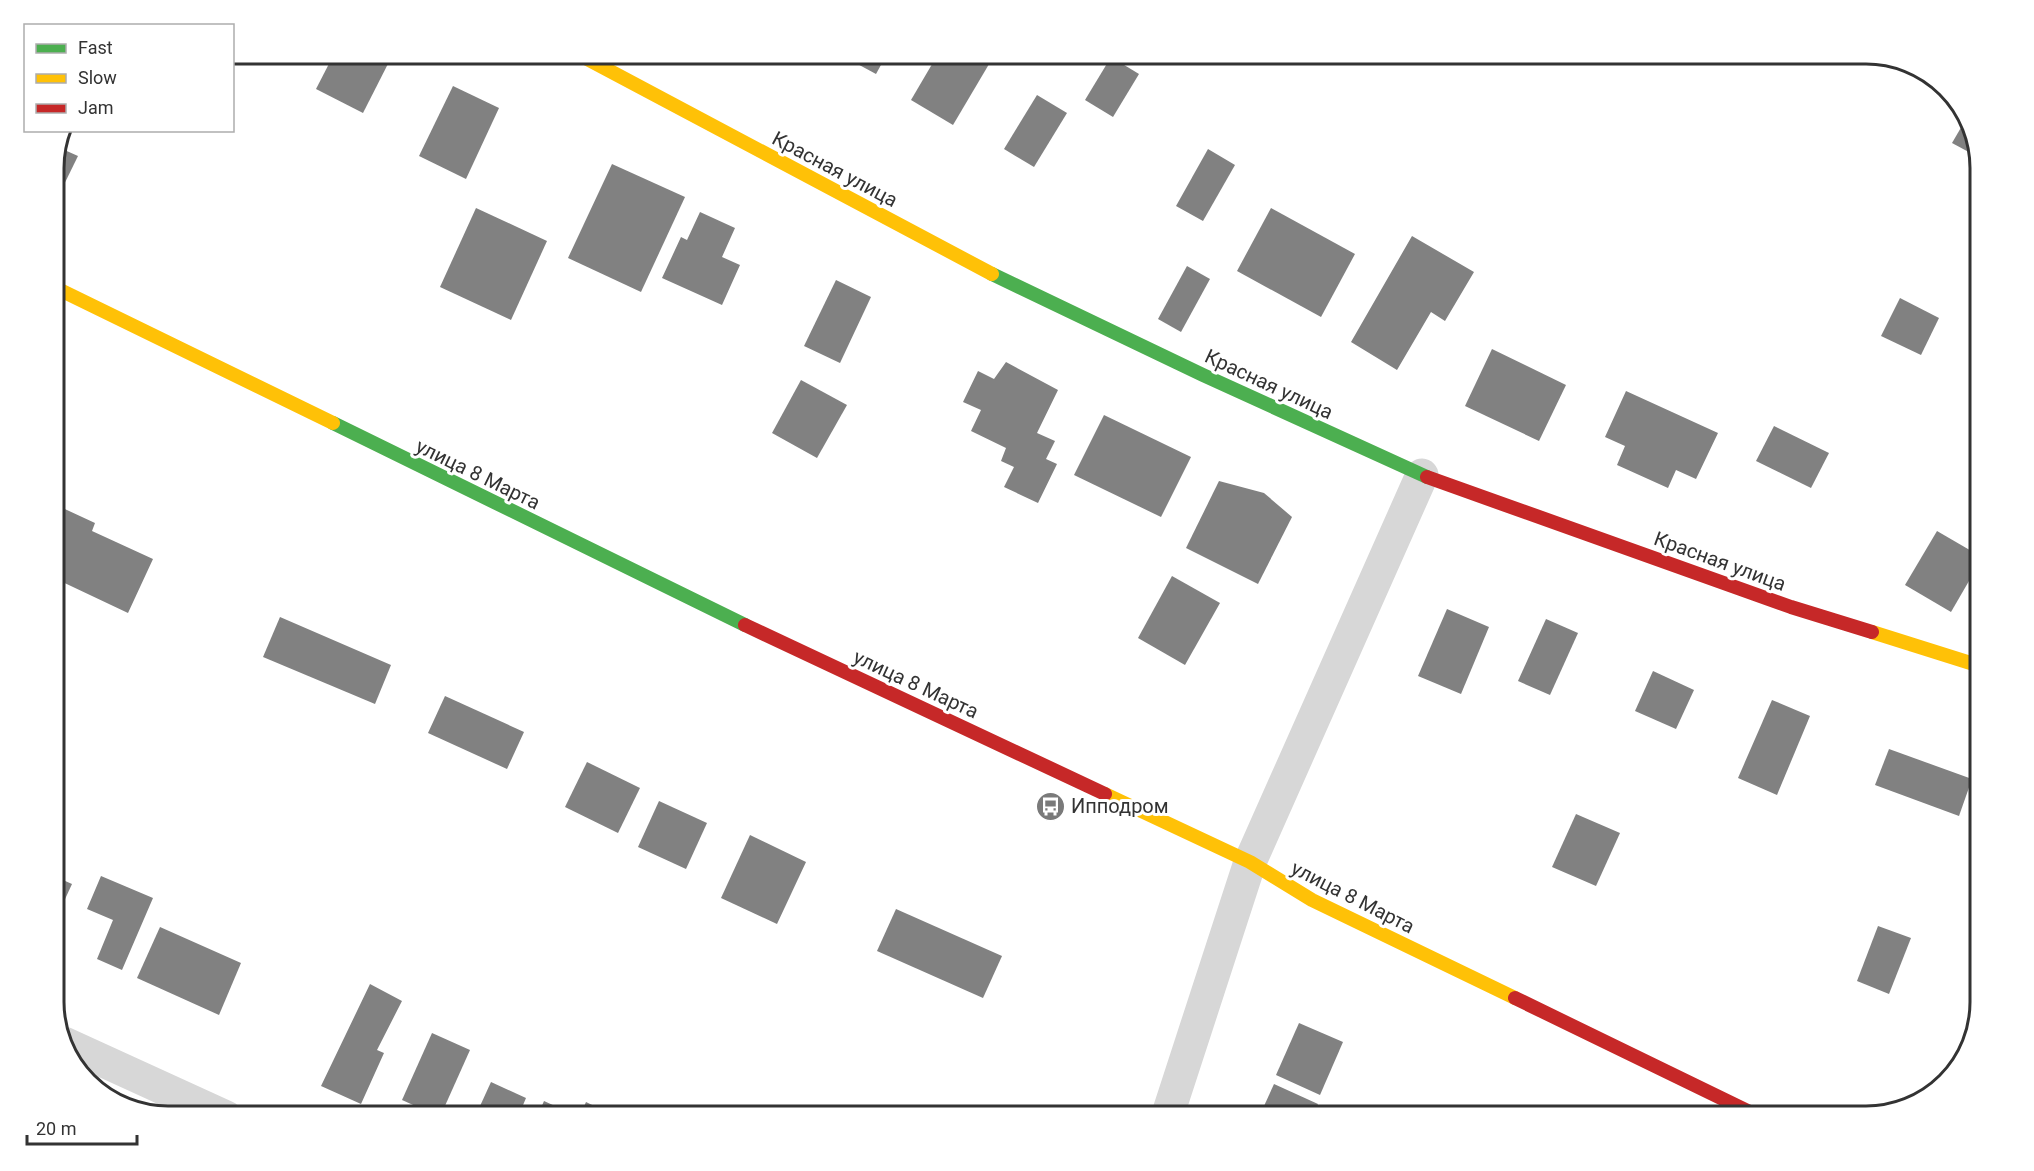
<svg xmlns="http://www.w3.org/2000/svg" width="2034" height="1171" viewBox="0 0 2034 1171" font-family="Roboto,sans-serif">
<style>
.building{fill:#818181}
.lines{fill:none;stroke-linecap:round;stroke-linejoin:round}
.street{stroke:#d7d7d7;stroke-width:33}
.fast{stroke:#4caf50;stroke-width:14}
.slow{stroke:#ffc107;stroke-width:14}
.jam{stroke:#c62828;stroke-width:14}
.labels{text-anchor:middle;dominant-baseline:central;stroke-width:6;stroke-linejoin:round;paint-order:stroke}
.street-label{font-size:20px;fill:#333;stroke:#fff}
.poi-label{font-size:20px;fill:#333;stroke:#fff;text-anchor:start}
.rim{fill:none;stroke:#333;stroke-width:3}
</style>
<rect width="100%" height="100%" fill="#fff"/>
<g class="building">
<polygon points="334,54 393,54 363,113 316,89"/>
<polygon points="839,54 887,54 876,74"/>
<polygon points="938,54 995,54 953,125 911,100"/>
<polygon points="1111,57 1139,74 1113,117 1085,100"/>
<polygon points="453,86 499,108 466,179 419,156"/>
<polygon points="1037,95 1067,113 1034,167 1004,149"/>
<polygon points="1966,119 1978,157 1952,143"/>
<polygon points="60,148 78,156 54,205 54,162"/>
<polygon points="1208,149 1235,165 1203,221 1176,206"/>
<polygon points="612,164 685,197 641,292 568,258"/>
<polygon points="476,208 547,241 511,320 440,287"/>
<polygon points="1271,208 1355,254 1321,317 1237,271"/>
<polygon points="700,212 735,228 722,257 740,265 722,305 662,278 681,237 687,240"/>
<polygon points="1412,236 1474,272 1445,321 1431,312 1397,370 1351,342"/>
<polygon points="1187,266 1210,279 1181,332 1158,319"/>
<polygon points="836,280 871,297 840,363 804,346"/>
<polygon points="1900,298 1939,318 1921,355 1881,336"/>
<polygon points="1492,349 1566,385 1539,441 1465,406"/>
<polygon points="1006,362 1058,390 1037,433 1055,441 1046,459 1057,464 1038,503 1004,487 1014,467 1001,461 1006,448 971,431 981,410 963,402 978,371 994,379"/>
<polygon points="801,380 847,405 817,458 772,433"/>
<polygon points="1626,391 1718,433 1696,479 1676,470 1668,488 1617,465 1625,446 1605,437"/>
<polygon points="1104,415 1191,457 1161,517 1074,475"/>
<polygon points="1774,426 1829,453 1811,488 1756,461"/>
<polygon points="1219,481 1264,493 1292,517 1258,584 1186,548"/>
<polygon points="54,504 95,523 92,531 153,559 128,613 54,578"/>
<polygon points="1937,531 1980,556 1980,562 1951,612 1905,585"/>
<polygon points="1172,576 1220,603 1185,665 1138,638"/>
<polygon points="1447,609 1489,627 1461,694 1418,676"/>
<polygon points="280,617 391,665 375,704 263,657"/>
<polygon points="1546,619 1578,633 1550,695 1518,681"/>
<polygon points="1653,671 1694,690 1676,729 1635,711"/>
<polygon points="445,696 524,732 507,769 428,733"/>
<polygon points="1772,700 1810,716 1777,795 1738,778"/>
<polygon points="1889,749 1972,779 1959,816 1875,785"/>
<polygon points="587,762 640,788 618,833 565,807"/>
<polygon points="659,801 707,823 686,869 638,847"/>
<polygon points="1576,814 1620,833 1596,886 1552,867"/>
<polygon points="750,835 806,862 777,924 721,898"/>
<polygon points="54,876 72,884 54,923"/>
<polygon points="101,876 153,898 122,970 97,959 113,920 87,909"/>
<polygon points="896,909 1002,956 983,998 877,951"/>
<polygon points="1878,926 1911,938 1889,994 1857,981"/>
<polygon points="160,927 241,963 219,1015 137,978"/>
<polygon points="370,984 402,1001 377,1050 384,1053 361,1104 321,1086"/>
<polygon points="1299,1023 1343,1042 1320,1095 1276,1075"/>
<polygon points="432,1033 470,1050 440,1117 402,1100"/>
<polygon points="491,1082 526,1098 518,1117 475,1117"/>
<polygon points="1274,1084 1318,1104 1312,1117 1259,1117"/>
<polygon points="544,1101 566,1111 563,1117 537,1117"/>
<polygon points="586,1102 617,1117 579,1117"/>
</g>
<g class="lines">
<g class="street">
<polyline points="64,1043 226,1117"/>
<polyline points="1167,1117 1250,862 1422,475"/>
</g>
<g class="fast">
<polyline points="992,274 1203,375 1427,477"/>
<polyline points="333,423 745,625"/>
</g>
<g class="slow">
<polyline points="578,54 992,274"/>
<polyline points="54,287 333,423"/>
<polyline points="1872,632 1980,666"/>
<polyline points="1105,794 1250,862 1312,900 1515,998"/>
</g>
<g class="jam">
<polyline points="1427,477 1791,607 1872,632"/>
<polyline points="745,625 1105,794"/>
<polyline points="1515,998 1760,1117"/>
</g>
</g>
<defs>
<symbol id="bus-disc" viewBox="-11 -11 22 22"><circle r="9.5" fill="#7a7a7a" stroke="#fff"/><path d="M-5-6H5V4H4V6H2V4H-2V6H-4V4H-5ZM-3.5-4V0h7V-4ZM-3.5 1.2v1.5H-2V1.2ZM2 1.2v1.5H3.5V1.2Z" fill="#fff"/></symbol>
</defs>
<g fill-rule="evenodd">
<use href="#bus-disc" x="1034" y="790" width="33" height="33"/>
</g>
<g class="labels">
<g class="street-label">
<text transform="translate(835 169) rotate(28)">Красная улица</text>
<text transform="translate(1269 384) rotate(25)">Красная улица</text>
<text transform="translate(478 474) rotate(26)">улица 8 Марта</text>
<text transform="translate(1720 561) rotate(20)">Красная улица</text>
<text transform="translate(916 684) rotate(25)">улица 8 Марта</text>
<text transform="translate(1353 897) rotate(27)">улица 8 Марта</text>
</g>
<g class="poi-label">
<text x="1071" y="806">Ипподром</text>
</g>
</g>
<path d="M0 0H2034V1171H0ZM168 64H1866A104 104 0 0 1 1970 168V1002A104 104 0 0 1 1866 1106H168A104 104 0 0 1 64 1002V168A104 104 0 0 1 168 64Z" fill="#fff" fill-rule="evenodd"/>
<path class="rim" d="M168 64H1866A104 104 0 0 1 1970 168V1002A104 104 0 0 1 1866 1106H168A104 104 0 0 1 64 1002V168A104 104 0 0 1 168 64Z"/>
<rect x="24" y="24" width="210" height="108" fill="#ffffff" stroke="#adadad" stroke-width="1.5"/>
<rect x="36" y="44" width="30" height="9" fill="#4caf50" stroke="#adadad" stroke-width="1.5"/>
<text x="78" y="54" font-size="18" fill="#333333">Fast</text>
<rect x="36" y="74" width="30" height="9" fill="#ffc107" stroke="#adadad" stroke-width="1.5"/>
<text x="78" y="84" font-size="18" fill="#333333">Slow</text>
<rect x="36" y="104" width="30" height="9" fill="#c62828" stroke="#adadad" stroke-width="1.5"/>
<text x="78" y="114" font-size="18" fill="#333333">Jam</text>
<path d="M27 1135v9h110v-9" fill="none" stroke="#333333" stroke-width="3"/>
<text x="36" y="1135" font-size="18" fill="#333333" stroke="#ffffff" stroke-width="4.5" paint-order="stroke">20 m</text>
</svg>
